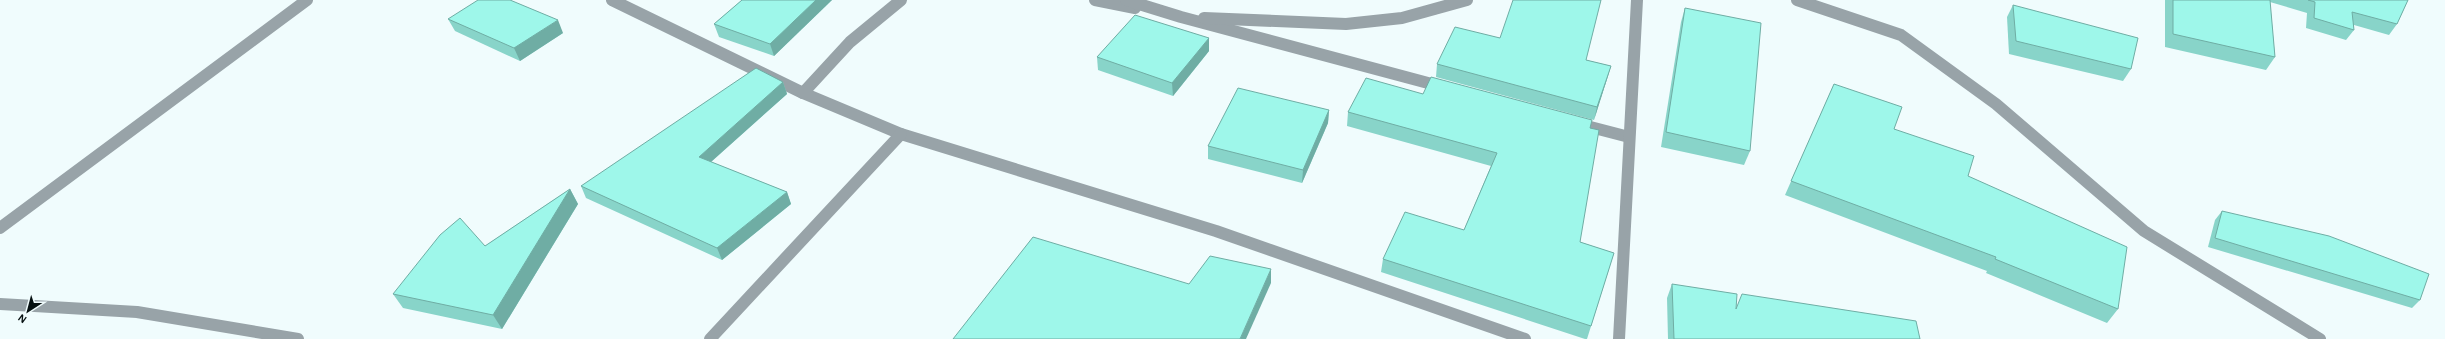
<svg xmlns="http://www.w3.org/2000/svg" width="2445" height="339" viewBox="0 0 2445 339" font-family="'Alegreya Sans',sans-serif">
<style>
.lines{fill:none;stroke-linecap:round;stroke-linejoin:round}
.minor{stroke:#98a3a8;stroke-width:12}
.wall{fill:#88d4c9}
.shaded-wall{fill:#6fada4}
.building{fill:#9ef7ea;stroke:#6fada4}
</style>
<rect width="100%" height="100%" fill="#f0fcfd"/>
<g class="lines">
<g class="minor">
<polyline points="612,0 803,93 901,134 1216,231 1525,339"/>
<polyline points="1095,0 1135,8"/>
<polyline points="1126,0 1181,17 1443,87"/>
<polyline points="1797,0 1901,35 1996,104 2144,231 2320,339"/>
<polyline points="1204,18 1346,24 1402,18 1467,0"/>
<polyline points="803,93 850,42 901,0"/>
<polyline points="1575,123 1629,137"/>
<polyline points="0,228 307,0"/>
<polyline points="0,304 137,312 298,339"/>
<polyline points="710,339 901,134"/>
<polyline points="1619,339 1637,0"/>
</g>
</g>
<g class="wall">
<polygon points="742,0 832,0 774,56 719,37 714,24"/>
<polygon points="2165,0 2408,0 2397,24 2389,35 2354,25 2354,30 2346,40 2306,28 2307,13 2270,2 2275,57 2266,70 2165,47"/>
<polygon points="2013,5 2131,69 2123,81 2009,54 2007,17"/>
<polygon points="1685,8 1750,151 1744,165 1661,147 1681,22"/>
<polygon points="448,19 563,33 520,61 455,31"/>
<polygon points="1209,38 1209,51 1173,96 1098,70 1097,57"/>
<polygon points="1586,60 1611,66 1607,79 1594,120 1436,77 1437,64"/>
<polygon points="783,82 787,94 711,162 787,192 791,204 722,260 586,198 581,186"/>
<polygon points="1834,84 1894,129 1968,176 2118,309 2107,323 1986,273 1987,271 1785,195"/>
<polygon points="1423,94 1592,120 1590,128 1580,242 1614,253 1587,339 1585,339 1381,272 1383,259 1464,230 1491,166 1347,126 1348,112"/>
<polygon points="1329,110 1328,123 1302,183 1208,159 1208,146"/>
<polygon points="570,189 578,204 502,329 403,308 393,294 485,246"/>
<polygon points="2222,211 2420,300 2412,308 2208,247 2215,220"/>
<polygon points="1672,284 1736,309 1920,339 1668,339 1667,298"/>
</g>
<g class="shaded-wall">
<polygon points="816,0 832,0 774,56 770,44"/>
<polygon points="558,20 563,33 520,61 514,48"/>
<polygon points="1209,38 1209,51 1173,96 1172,83"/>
<polygon points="1611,66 1607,79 1594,120 1597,107"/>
<polygon points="783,82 787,94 703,169 699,157"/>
<polygon points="1329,110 1328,123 1302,183 1303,170"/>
<polygon points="570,189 578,204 502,329 493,315"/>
<polygon points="787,192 791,204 722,260 717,248"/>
<polygon points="1271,269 1271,283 1246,339 1240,339"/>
</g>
<g class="building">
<polygon points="478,0 510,0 558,20 514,48 448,19"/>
<polygon points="742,0 816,0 770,44 714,24"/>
<polygon points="1513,0 1601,0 1586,60 1611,66 1597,107 1437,64 1455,27 1500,38"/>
<polygon points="2173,0 2270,0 2275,57 2173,34"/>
<polygon points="2308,0 2408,0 2397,24 2352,12 2354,30 2314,18 2315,2"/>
<polygon points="2013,5 2138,38 2131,69 2016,41"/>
<polygon points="1685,8 1761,23 1750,151 1666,132"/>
<polygon points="1135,15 1209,38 1172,83 1097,57"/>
<polygon points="756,68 783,82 699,157 787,192 717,248 581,186"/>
<polygon points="1431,77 1592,120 1590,128 1599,130 1580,242 1614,253 1591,326 1383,259 1405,212 1464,230 1497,153 1348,112 1366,78 1423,94"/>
<polygon points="1834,84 1902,107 1894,129 1974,156 1968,176 2127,247 2118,309 1995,259 1996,257 1791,181"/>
<polygon points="1238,88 1329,110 1303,170 1208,146"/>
<polygon points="570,189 493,315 393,294 440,235 460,218 485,246"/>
<polygon points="2222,211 2329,236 2429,274 2420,300 2215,238"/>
<polygon points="1033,237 1189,284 1210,256 1271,269 1240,339 953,339"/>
<polygon points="1672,284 1737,294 1736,309 1742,294 1916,321 1920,339 1674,339"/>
</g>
<g transform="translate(28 311) rotate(216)" stroke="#f0fcfd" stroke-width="3" paint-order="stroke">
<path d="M0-3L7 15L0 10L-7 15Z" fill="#061011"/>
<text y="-6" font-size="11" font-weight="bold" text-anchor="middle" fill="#061011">N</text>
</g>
</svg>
